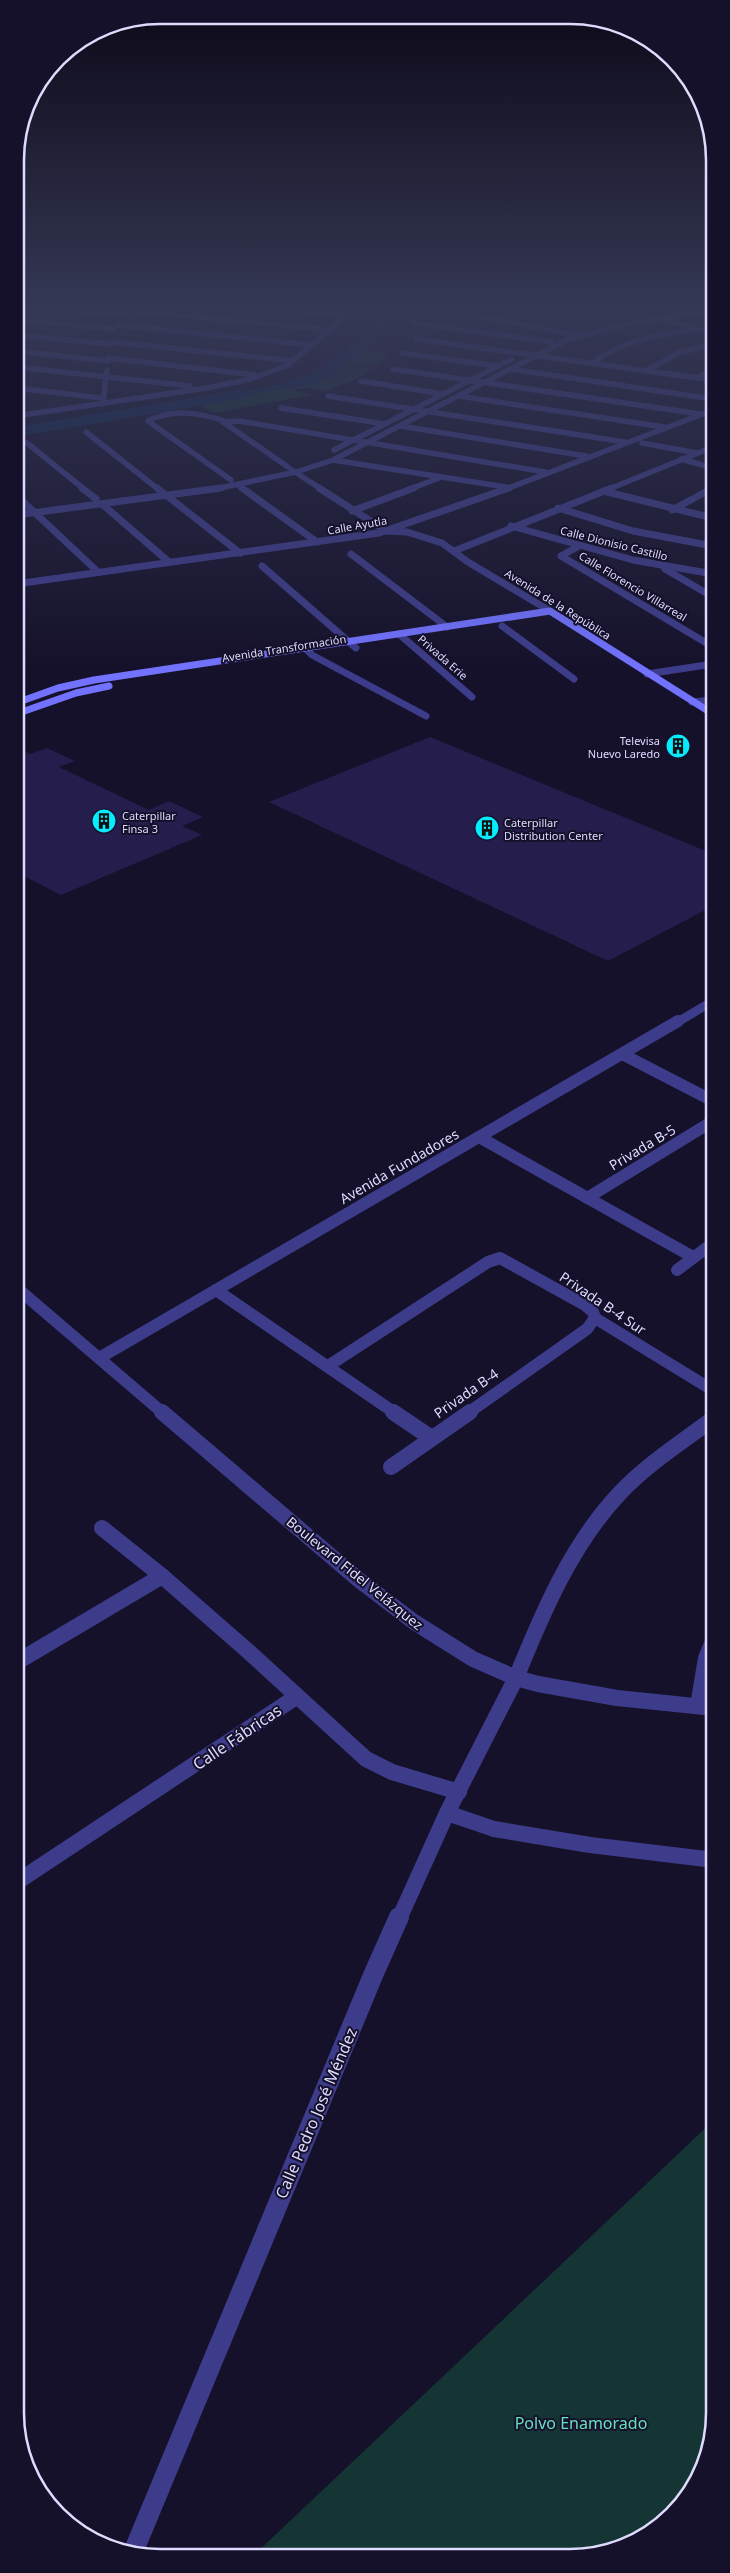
<svg xmlns="http://www.w3.org/2000/svg" width="730" height="2573" viewBox="0 0 730 2573" font-family="'Noto Sans',sans-serif">
<style>
.green{fill:#143533}
.water{fill:#0d264e}
.lines{fill:none;stroke-linecap:round;stroke-linejoin:round}
.river{fill:#0d264e;fill-rule:evenodd}
.building{fill:#251d4c}
.minor-far3{stroke:#3d3c8a;stroke-width:5.5}
.minor-far2{stroke:#3d3c8a;stroke-width:7}
.minor-far1{stroke:#3d3c8a;stroke-width:12}
.minor{stroke:#3d3c8a;stroke-width:16}
.tertiary-far5{stroke:#3d3c8a;stroke-width:5.5}
.tertiary-far4{stroke:#3d3c8a;stroke-width:7}
.tertiary-far3{stroke:#3d3c8a;stroke-width:9}
.tertiary-far2{stroke:#3d3c8a;stroke-width:12}
.tertiary-far1{stroke:#3d3c8a;stroke-width:16}
.tertiary{stroke:#3d3c8a;stroke-width:20}
.secondary{stroke:#7272ff;stroke-width:7}
.labels{text-anchor:middle;dominant-baseline:central;stroke-width:4;stroke-linejoin:round;paint-order:stroke}
.far-street-label{font-size:11px;fill:#dedbff;stroke:#15112b}
.far-poi-label{font-size:11px;fill:#dedbff;stroke:#15112b;text-anchor:start}
.street-label{font-size:14px;fill:#dedbff;stroke:#15112b}
.near-street-label{font-size:16px;fill:#dedbff;stroke:#15112b}
.near-park-label{font-size:16px;fill:#64e1bf;stroke:#15112b}
.rim{fill:none;stroke:#dedbff;stroke-width:2.5}
</style>
<rect width="100%" height="100%" fill="#15112b"/>
<g class="green">
<polygon points="360,350 389,354 377,366 359,365 356,367 373,369 353,381 323,392 308,388 293,390 311,395 214,413 199,404 310,384 333,373"/>
<polygon points="714,2120 715,2422 704,2468 679,2509 642,2539 598,2555 254,2555"/>
</g>
<path class="water" d="M 348,349 L 360,350 L 333,374 L 310,384 L 193,405 L 183,400 C 241,391 302,389 348,349 Z"/>
<g class="lines">
<g class="river">
<path d="M 387,309 L 401,309 C 387,328 334,387 310,381 L 307,378 L 310,375 L 343,353 Z"/>
<polygon points="239,390 245,392 247,395 245,398 16,437 16,427"/>
</g>
</g>
<g class="building">
<polygon points="430,737 713,854 713,906 608,961 269,802"/>
<polygon points="16,747 30,754 47,748 75,761 59,767 149,810 169,801 203,817 182,826 202,835 61,895 16,872"/>
</g>
<g class="lines">
<g class="minor-far3">
<polyline points="62,309 123,315"/>
<polyline points="285,309 347,315"/>
<polyline points="680,309 686,310"/>
<polyline points="128,310 330,330"/>
<polyline points="482,317 581,336"/>
<polyline points="15,319 114,329"/>
<polyline points="414,323 552,342"/>
<polyline points="117,325 312,345"/>
<polyline points="15,335 111,344"/>
<polyline points="416,339 713,380"/>
<polyline points="112,342 294,361"/>
<polyline points="16,351 108,361"/>
<polyline points="402,353 497,366"/>
<polyline points="108,358 255,375"/>
<path d="M 593,363 C 623,339 660,335 697,329"/>
<polyline points="16,367 190,386"/>
<polyline points="393,369 700,414"/>
<polyline points="510,369 713,399"/>
<polyline points="646,371 678,353 712,344"/>
<polyline points="699,378 713,367"/>
<polyline points="361,381 443,394"/>
<polyline points="16,388 102,398"/>
<polyline points="328,396 625,442"/>
<polyline points="459,396 664,427"/>
<polyline points="103,404 107,370"/>
<polyline points="281,408 385,424"/>
<polyline points="16,416 207,388 251,379 288,365 354,309"/>
<path d="M 225,421 C 200,413 172,408 148,421 L 231,480"/>
<polyline points="223,422 239,421 545,472"/>
<polyline points="223,422 288,467"/>
<polyline points="401,426 586,456"/>
<polyline points="86,432 158,489"/>
<polyline points="27,443 84,489"/>
<polyline points="642,443 697,453"/>
<polyline points="681,459 713,468"/>
<polyline points="333,460 506,487"/>
<polyline points="238,485 243,489"/>
<polyline points="410,489 439,478"/>
<polyline points="506,489 713,410"/>
</g>
<g class="minor-far2">
<polyline points="82,488 96,499"/>
<polyline points="157,488 240,553"/>
<polyline points="242,488 317,542"/>
<polyline points="603,491 713,518"/>
<polyline points="16,495 98,572"/>
<polyline points="102,504 169,562"/>
<polyline points="558,508 633,531 713,546"/>
<polyline points="672,510 713,488"/>
<polyline points="352,511 414,488"/>
<polyline points="511,526 633,560 713,574"/>
<polyline points="579,546 561,556 713,647"/>
<polyline points="351,554 447,627"/>
<polyline points="262,566 356,648"/>
<polyline points="665,569 713,597"/>
<polyline points="16,584 379,533 509,488"/>
<polyline points="502,626 574,679"/>
<polyline points="399,634 472,697"/>
<polyline points="305,648 312,655 426,716"/>
<polyline points="647,674 713,664"/>
<polyline points="692,702 713,700"/>
</g>
<g class="minor-far1">
<polyline points="622,1054 713,1101"/>
<polyline points="479,1137 693,1257"/>
<polyline points="587,1198 713,1121"/>
<polyline points="677,1270 713,1243"/>
<polyline points="216,1290 395,1413"/>
<polyline points="328,1366 488,1262 500,1258 585,1305 593,1312 595,1318 714,1391"/>
<polyline points="468,1413 587,1329 595,1318"/>
</g>
<g class="minor">
<polyline points="393,1412 430,1437"/>
<polyline points="391,1467 470,1412"/>
<polyline points="102,1528 162,1576 249,1652 366,1759 392,1772 459,1792"/>
<polyline points="17,1662 162,1576"/>
<path d="M 516,1678 C 542,1614 571,1545 619,1494 C 647,1464 682,1442 714,1418"/>
<polyline points="698,1706 706,1658 714,1639"/>
<polyline points="447,1813 494,1829 590,1845 714,1860"/>
<polyline points="17,1882 296,1697"/>
</g>
<g class="tertiary-far5">
<polyline points="666,320 712,333"/>
<polyline points="334,450 512,359"/>
<polyline points="292,470 321,489"/>
<polyline points="215,489 296,472 333,460 567,340 626,324 712,310"/>
<polyline points="609,489 713,447"/>
</g>
<g class="tertiary-far4">
<polyline points="319,488 386,531 407,532 442,543 468,562 550,611"/>
<polyline points="16,515 221,488"/>
<polyline points="454,551 612,488"/>
</g>
<polyline class="tertiary-far3" points="676,1023 713,1001"/>
<g class="tertiary-far2">
<polyline points="17,1288 163,1413"/>
<polyline points="101,1357 678,1021"/>
</g>
<g class="tertiary-far1">
<polyline points="162,1412 359,1580 414,1622 473,1659 516,1678 538,1684 617,1698 714,1708"/>
<polyline points="399,1919 447,1813 516,1678"/>
</g>
<polyline class="tertiary" points="132,2555 374,1973 399,1917"/>
<g class="secondary">
<polyline points="16,703 58,688 94,680 550,611 713,714"/>
<polyline points="16,714 76,693 109,686"/>
</g>
</g>
<linearGradient id="sky" x2="0" y2="1"><stop stop-color="#0c0918"/><stop offset="0.46" stop-color="#353855"/><stop offset="1" stop-color="#353855" stop-opacity="0"/></linearGradient>
<rect width="730" height="669" fill="url(#sky)"/>
<defs>
<symbol id="building-disc" viewBox="-11 -11 22 22"><circle r="9.5" fill="#07ebff" stroke="#15112b"/><path d="M-4-6H4V6H1V3H-1V6H-4ZM-2.5-4.3h1.7v1.8h-1.7ZM.8-4.3h1.7v1.8H.8ZM-2.5-1h1.7V.8h-1.7ZM.8-1h1.7V.8H.8Z" fill="#111"/></symbol>
</defs>
<g fill-rule="evenodd">
<use href="#building-disc" x="664" y="732" width="28" height="28"/>
<use href="#building-disc" x="90" y="807" width="28" height="28"/>
<use href="#building-disc" x="473" y="814" width="28" height="28"/>
</g>
<g class="labels">
<g class="far-street-label">
<text transform="translate(357 525) rotate(-10)">Calle Ayutla</text>
<text transform="translate(614 543) rotate(14)">Calle Dionisio Castillo</text>
<text transform="translate(633 586) rotate(31)">Calle Florencio Villarreal</text>
<text transform="translate(558 604) rotate(32)">Avenida de la República</text>
<text transform="translate(284 648) rotate(-9)">Avenida Transformación</text>
<text transform="translate(443 657) rotate(41)">Privada Erie</text>
</g>
<g class="far-poi-label">
<text x="660" y="740" text-anchor="end">Televisa<tspan x="660" dy="13">Nuevo Laredo</tspan></text>
<text x="122" y="815">Caterpillar<tspan x="122" dy="13">Finsa 3</tspan></text>
<text x="504" y="822">Caterpillar<tspan x="504" dy="13">Distribution Center</tspan></text>
</g>
<g class="street-label">
<text transform="translate(642 1147) rotate(-31)">Privada B-5</text>
<text transform="translate(399 1166) rotate(-30)">Avenida Fundadores</text>
<text transform="translate(603 1303) rotate(34)">Privada B-4 Sur</text>
<text transform="translate(466 1393) rotate(-35)">Privada B-4</text>
<text transform="translate(355 1573) rotate(39)">Boulevard Fidel Velázquez</text>
</g>
<g class="near-street-label">
<text transform="translate(237 1737) rotate(-34)">Calle Fábricas</text>
<text transform="translate(316 2113) rotate(-67)">Calle Pedro José Méndez</text>
</g>
<g class="near-park-label">
<text x="581" y="2423">Polvo Enamorado</text>
</g>
</g>
<path d="M0 0H730V2573H0ZM160 24H570A136 136 0 0 1 706 160V2413A136 136 0 0 1 570 2549H160A136 136 0 0 1 24 2413V160A136 136 0 0 1 160 24Z" fill="#15112b" fill-rule="evenodd"/>
<path class="rim" d="M160 24H570A136 136 0 0 1 706 160V2413A136 136 0 0 1 570 2549H160A136 136 0 0 1 24 2413V160A136 136 0 0 1 160 24Z"/>
</svg>
